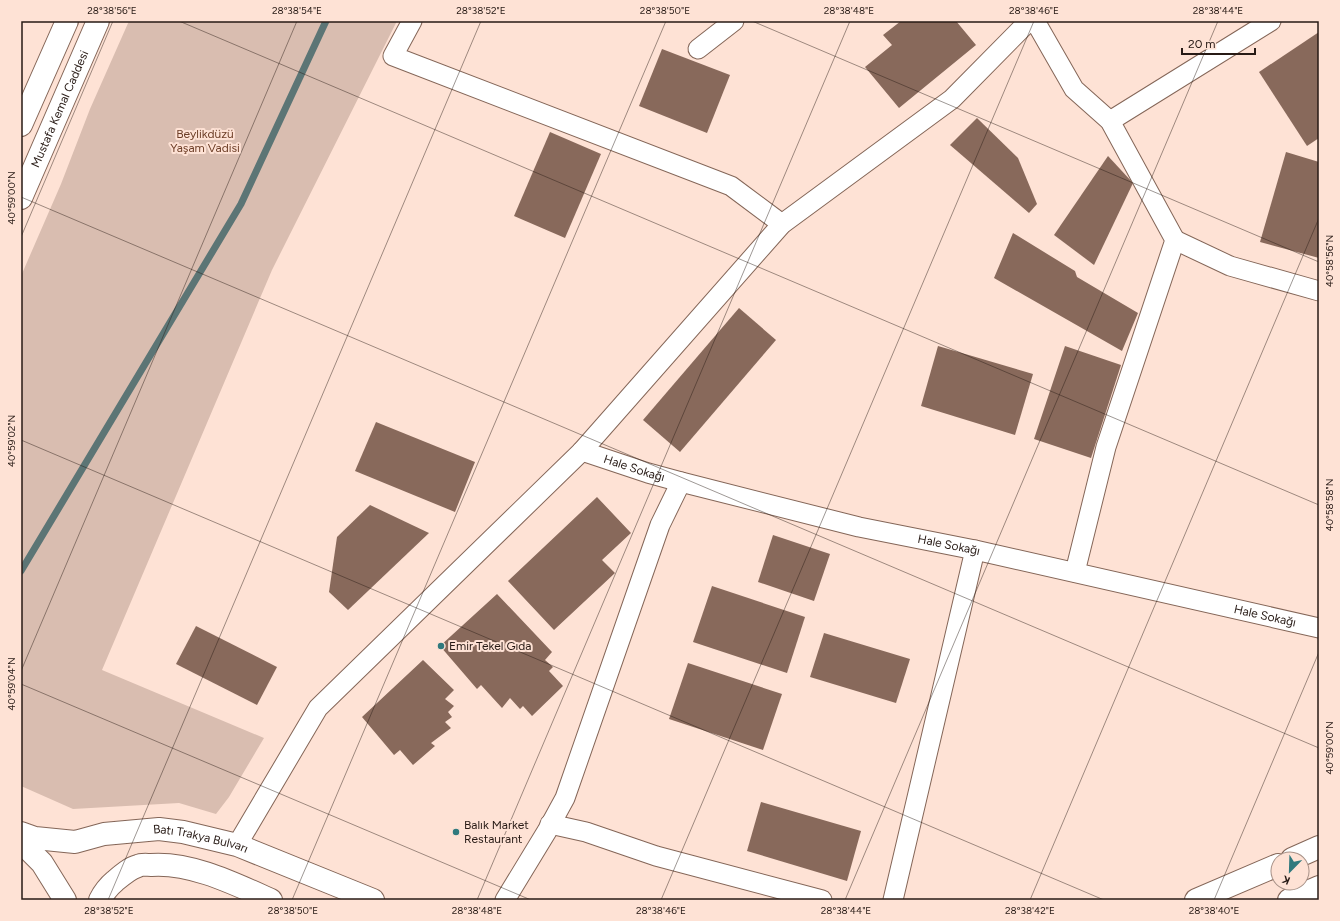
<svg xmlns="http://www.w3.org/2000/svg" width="1340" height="921" viewBox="0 0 1340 921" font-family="Figtree,sans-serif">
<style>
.green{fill:#d9bdb0}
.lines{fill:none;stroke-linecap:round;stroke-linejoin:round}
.stream{stroke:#5c7575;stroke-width:7}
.building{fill:#88695b}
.minor-casing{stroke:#846658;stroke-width:21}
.secondary-casing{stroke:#846658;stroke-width:24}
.primary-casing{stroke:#846658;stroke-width:24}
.minor{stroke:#fff;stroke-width:19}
.secondary{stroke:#fff;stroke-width:22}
.primary{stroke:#fff;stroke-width:22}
.ticks{fill:none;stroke:#271a15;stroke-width:1;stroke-opacity:0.45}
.poi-dot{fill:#30797d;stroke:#fee2d5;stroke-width:1.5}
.labels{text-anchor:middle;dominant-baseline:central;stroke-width:4;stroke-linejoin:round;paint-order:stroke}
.street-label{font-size:12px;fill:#271a15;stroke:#fee2d5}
.park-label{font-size:12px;fill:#6d3e27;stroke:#fee2d5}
.poi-label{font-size:12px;fill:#271a15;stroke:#fee2d5;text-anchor:start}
.neatline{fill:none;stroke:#271a15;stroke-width:1.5}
.ticks-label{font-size:10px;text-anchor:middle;fill:#271a15}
</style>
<rect width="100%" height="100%" fill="#fee2d5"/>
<polygon class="green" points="129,21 397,21 272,270 102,670 264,738 229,797 216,814 179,803 73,809 21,786 21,276 61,184 90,109"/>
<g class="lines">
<polyline class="stream" points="21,571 241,204 326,21"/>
</g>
<g class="building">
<polygon points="901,21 956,21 976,45 899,108 865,67 892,45 883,35"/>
<polygon points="1319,32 1319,138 1307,146 1259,72"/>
<polygon points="662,49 730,75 707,133 639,106"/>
<polygon points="977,118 1018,158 1037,204 1029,213 950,145"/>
<polygon points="550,132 601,154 565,238 514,216"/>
<polygon points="1286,152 1319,162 1319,258 1260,242"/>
<polygon points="1108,156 1133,183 1094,265 1054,235"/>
<polygon points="1013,233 1075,271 1077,277 1138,313 1122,351 994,278"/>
<polygon points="739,308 776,340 680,452 643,420"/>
<polygon points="938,346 1033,374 1015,435 921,406"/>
<polygon points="1065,346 1121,365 1091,458 1034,439"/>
<polygon points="376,422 475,462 455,512 355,471"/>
<polygon points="597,497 631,533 602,560 615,573 554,630 508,581"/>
<polygon points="370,505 429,533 348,610 329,592 337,537"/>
<polygon points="773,535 830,554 814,601 758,582"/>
<polygon points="712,586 805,617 787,673 693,642"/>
<polygon points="497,594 552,652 545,660 553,667 549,671 563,686 532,716 523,706 520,709 510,698 502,708 481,685 477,689 440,646"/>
<polygon points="196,626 277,667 257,705 176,664"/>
<polygon points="824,633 910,659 896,703 810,677"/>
<polygon points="423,660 454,690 445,699 454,706 448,712 452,717 445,722 451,728 431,743 435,746 413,765 400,750 394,755 362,717"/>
<polygon points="688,663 782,694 763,750 669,719"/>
<polygon points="761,802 861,831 847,881 747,851"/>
</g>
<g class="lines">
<defs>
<g id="minor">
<polyline points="412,21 393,56 731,186 782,224"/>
<polyline points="1035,21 1074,89 1110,121 1175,240 1106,447 1075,572"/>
<polyline points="698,49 734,21"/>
<polyline points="1110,121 1271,21"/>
<polyline points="1175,240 1230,266 1319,291"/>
<path id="s1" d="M 582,451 L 648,473 L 681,482 L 859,527 L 975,550 L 1319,628"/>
<polyline points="550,824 586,832 656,856 822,900"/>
<polyline points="237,845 318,708 582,451 782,224 952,99 1029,21"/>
<polyline points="505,900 547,831 565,798 660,525 681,482"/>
<polyline points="893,900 975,550"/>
</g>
<g id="secondary">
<polyline points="21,125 67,21"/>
<path id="s2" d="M 21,198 L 98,21"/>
<path id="s3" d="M 21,833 L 35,838 L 75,842 L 104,834 L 159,829 L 183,832 L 237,845 L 373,900"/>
<polyline points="1292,859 1319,847"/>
<path d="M 100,900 C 104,892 109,886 115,881 C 122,875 130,868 138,866 C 142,864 147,865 151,865 C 191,862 235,884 271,900"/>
<polyline points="1196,900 1278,865"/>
<polyline points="1289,900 1319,887"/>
</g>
<polyline id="primary" points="21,842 42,863 65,900"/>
</defs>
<use href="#minor" class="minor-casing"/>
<use href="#secondary" class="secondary-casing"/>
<use href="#primary" class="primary-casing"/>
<use href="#minor" class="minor"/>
<use href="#secondary" class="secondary"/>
<use href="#primary" class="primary"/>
</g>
<path class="ticks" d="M 179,21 L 1319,505M 752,21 L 1319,262M 21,197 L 1319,748M 21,237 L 113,21M 21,440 L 1104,900M 21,671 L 297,21M 21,684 L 531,900M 108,900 L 481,21M 292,900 L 666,21M 477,900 L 850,21M 661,900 L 1034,21M 845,900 L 1218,21M 1030,900 L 1319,218M 1214,900 L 1319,652"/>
<g class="poi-dot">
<circle cx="441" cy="646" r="4"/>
<circle cx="456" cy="832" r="4"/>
</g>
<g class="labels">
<g class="street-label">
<text stroke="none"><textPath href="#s2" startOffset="97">Mustafa Kemal Caddesi</textPath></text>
<text stroke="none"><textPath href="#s1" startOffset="55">Hale Sokağı</textPath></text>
<text stroke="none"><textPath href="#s1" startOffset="379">Hale Sokağı</textPath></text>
<text stroke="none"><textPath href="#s1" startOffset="703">Hale Sokağı</textPath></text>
<text stroke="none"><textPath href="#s3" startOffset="183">Batı Trakya Bulvarı</textPath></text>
</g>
<g class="park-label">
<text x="205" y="134">Beylikdüzü<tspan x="205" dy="14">Yaşam Vadisi</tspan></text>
</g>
<g class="poi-label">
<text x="449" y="646">Emir Tekel Gıda</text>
<text x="464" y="825">Balık Market<tspan x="464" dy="14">Restaurant</tspan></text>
</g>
</g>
<rect width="1340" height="921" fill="none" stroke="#fee2d5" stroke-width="44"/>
<g transform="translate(1290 871) rotate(203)"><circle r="19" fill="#fee2d5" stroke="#a89288"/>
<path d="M0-3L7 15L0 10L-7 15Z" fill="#30797d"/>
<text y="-6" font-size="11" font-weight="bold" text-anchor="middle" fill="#271a15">K</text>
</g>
<path d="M1182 48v6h73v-6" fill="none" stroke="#271a15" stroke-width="2"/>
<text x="1188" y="48" font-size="12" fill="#271a15" stroke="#fee2d5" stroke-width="3" paint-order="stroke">20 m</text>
<rect x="22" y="22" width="1296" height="877" class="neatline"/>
<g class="ticks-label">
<text x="112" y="14">28°38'56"E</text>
<text x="297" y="14">28°38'54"E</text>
<text x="481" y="14">28°38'52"E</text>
<text x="665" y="14">28°38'50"E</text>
<text x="849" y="14">28°38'48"E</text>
<text x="1034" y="14">28°38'46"E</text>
<text x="1218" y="14">28°38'44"E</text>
<text transform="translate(11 198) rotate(-90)" y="4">40°59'00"N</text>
<text transform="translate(1329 261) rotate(-90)" y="4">40°58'56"N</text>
<text transform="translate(11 441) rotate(-90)" y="4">40°59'02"N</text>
<text transform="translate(1329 505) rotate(-90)" y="4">40°58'58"N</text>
<text transform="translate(11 684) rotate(-90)" y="4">40°59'04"N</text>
<text transform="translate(1329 748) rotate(-90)" y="4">40°59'00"N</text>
<text x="109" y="914">28°38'52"E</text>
<text x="293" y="914">28°38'50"E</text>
<text x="477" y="914">28°38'48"E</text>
<text x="661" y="914">28°38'46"E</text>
<text x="846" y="914">28°38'44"E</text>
<text x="1030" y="914">28°38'42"E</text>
<text x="1214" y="914">28°38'40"E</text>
</g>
</svg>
